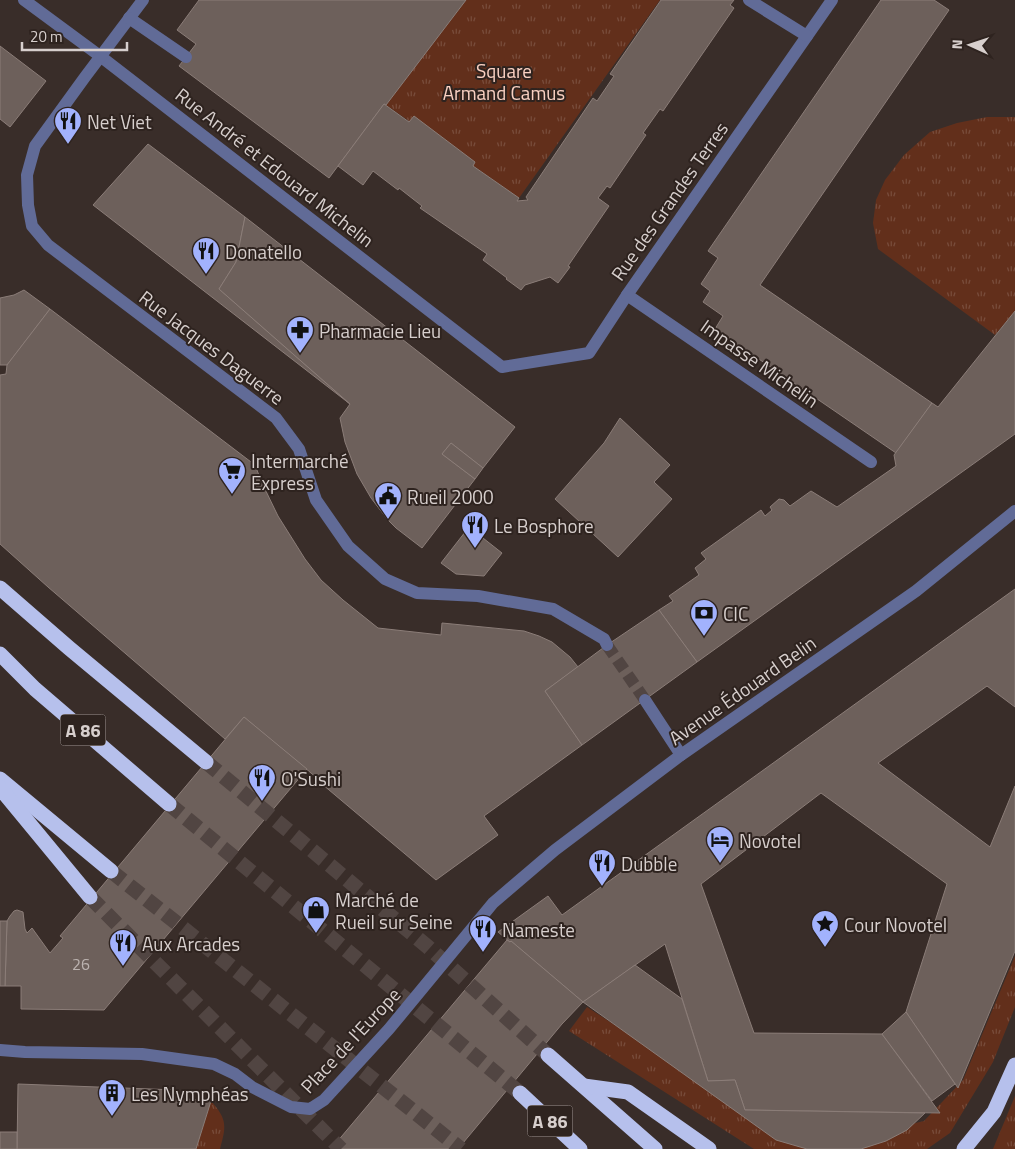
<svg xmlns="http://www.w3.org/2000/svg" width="1015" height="1149" viewBox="0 0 1015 1149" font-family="'Titillium Web',sans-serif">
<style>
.grass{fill:url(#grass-tufts)}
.building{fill:#6d605b;stroke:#8b7d78}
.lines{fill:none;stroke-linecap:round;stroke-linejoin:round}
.minor-tunnel{stroke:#514542;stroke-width:12;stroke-dasharray:12 6;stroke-linecap:butt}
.highway-tunnel{stroke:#514542;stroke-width:15;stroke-dasharray:15 8;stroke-linecap:butt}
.minor{stroke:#616b97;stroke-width:12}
.highway{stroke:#b6c0ec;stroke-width:15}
.labels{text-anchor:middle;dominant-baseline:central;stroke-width:4;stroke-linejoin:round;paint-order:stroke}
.number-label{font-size:16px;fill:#bcb3b0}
.shield{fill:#2e231f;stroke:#a49b99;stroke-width:1}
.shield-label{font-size:18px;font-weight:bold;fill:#d7cfcd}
.park-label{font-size:19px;fill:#fad1c2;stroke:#2e231f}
.poi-label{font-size:19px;fill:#d7cfcd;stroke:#2e231f;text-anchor:start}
.street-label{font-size:19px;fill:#d7cfcd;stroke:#2e231f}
</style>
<defs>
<pattern id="grass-tufts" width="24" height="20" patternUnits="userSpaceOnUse" patternTransform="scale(1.25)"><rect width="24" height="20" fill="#622f1b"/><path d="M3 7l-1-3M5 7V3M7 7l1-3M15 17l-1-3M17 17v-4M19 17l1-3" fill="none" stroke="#784c3b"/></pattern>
</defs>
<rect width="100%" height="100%" fill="#392d29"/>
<g class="grass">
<polygon points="466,0 660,0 519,198 386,105"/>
<polygon points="987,117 1015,117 1015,311 995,335 878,249 873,223 876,200 885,180 904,155 930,132 957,123"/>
<polygon points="1015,956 1015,1007 993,1062 950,1133 927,1149 754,1149 569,1031 587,1007 750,1113 842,1140 924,1121 963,1080"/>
<polygon points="1015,1096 1015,1149 993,1149"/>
<path d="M 211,1101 C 228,1120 226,1127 220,1149 L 196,1149 Z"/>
</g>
<g class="building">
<polygon points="199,0 466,0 386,105 384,104 329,178 179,66 196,44 177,30"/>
<polygon points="661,0 734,0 730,5 734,8 663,111 660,109 643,133 646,135 610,188 607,186 598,198 609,206 568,266 570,267 558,283 550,277 525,285 521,290 506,279 507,278 483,260 487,254 420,208 422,206 399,188 398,190 373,171 363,185 338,166 384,104 409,122 414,116 475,162 473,166 519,198 517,201 528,200 526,197 593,98 597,101 614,76 610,74"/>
<polygon points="881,0 934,0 949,10 760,285 932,403 896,453 715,329 723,316 703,302 710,291 701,284 718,258 708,251"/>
<polygon points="0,46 46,81 10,127 0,119"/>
<polygon points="148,144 245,217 236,262 219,289 350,404 93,205"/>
<polygon points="245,217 515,427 483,468 451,443 442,454 475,479 422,548 396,528 388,520 371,498 357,474 345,442 340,418 350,404 219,289 236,262"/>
<polygon points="24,290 50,309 7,365 0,365 0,298 14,295"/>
<polygon points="50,309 255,465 262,483 278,516 305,559 321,580 343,600 378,628 441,635 442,623 524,631 539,636 552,642 570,657 578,667 545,691 582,745 484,816 498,835 436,880 316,779 317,778 244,717 225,739 48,587 0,544 0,375 6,374 7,365"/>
<polygon points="1015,311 1015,434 697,662 659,610 673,601 669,596 699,575 695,568 706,559 701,553 761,510 765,516 772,510 770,507 779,499 784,500 790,506 811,491 837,507 896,466 894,455 932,403 938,407"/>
<polygon points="620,418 670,465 654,482 672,499 618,557 555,499 604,443"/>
<polygon points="451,443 483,468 475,479 442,454"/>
<polygon points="469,527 502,553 484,576 456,574 441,563"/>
<polygon points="1015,589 1015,707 987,686 878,763 990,847 1015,786 1015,951 958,1088 906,1012 947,884 821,793 701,884 754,1033 882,1034 940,1113 745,1110 735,1080 708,1081 665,944 583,1002 511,941 510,942 498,932 548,896 562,915"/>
<polygon points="659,610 697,662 582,745 545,691 607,645"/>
<polygon points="244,717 307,769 104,1010 21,1009 21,986 5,986 7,921 10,916 14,911 17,910 23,912 25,929 27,933 32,928 50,953 63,938 60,936"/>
<polygon points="0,921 7,921 5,986 0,986"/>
<polygon points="507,940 510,942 511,941 583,1002 562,1024 458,1149 331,1149"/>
<polygon points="635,965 682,999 708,1081 735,1080 745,1110 925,1113 907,1130 886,1141 861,1149 807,1149 776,1140 583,1002"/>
<polygon points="906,1012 955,1084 932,1101 882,1034"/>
<polygon points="18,1084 177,1090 176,1098 211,1101 196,1149 17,1149"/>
<rect x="0" y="1132" width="17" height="17"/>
</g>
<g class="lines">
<polyline class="minor-tunnel" points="607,645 645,700"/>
<g class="highway-tunnel">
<polyline points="206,762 428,947 548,1055"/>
<polyline points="169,804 520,1093"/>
<polyline points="111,871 461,1149"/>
<polyline points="90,897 341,1149"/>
</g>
<g class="minor">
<polyline points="24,0 100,56 502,367 589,353 627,295 832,0"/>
<polyline points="143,0 85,77 35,146 27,175 28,205 32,226 48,245 276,418 299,449 316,500 348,546 385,579 417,593 478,596 553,609 604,639 607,645"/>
<polyline points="749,0 807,36"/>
<polyline points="129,18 186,57"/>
<polyline points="627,295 871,462"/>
<polyline points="645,700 681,755"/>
<polyline points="0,1050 25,1052 142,1054 214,1064 235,1074 252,1087 291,1107 310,1109 324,1100 389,1029 493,903 555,850 681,755 916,591 1015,511"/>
</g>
<g class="highway">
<polyline points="0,588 69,648 206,762"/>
<polyline points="0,654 35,689 169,804"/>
<polyline points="0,779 111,871"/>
<polyline points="0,788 90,897"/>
<polyline points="548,1055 655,1149"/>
<polyline points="584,1086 628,1092 709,1149"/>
<polyline points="520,1093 580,1149"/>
<polyline points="964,1149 994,1112 1015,1065"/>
</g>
</g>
<defs>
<symbol id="restaurant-pin" viewBox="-11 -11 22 30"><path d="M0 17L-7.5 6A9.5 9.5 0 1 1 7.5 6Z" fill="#a2b2fd" stroke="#2e231f"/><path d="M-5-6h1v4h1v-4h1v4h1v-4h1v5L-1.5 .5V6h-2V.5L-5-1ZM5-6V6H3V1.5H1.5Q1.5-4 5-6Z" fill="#111"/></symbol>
<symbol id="pharmacy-pin" viewBox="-11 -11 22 30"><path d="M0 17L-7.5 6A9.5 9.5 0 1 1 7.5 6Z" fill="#a2b2fd" stroke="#2e231f"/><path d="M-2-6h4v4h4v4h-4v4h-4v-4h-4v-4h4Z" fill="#111"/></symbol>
<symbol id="supermarket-pin" viewBox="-11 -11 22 30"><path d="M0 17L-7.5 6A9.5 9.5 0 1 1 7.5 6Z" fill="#a2b2fd" stroke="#2e231f"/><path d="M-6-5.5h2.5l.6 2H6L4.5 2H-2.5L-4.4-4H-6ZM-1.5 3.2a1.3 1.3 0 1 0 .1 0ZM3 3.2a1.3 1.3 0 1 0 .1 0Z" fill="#111"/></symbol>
<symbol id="civic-pin" viewBox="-11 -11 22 30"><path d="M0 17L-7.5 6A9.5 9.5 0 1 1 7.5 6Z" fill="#a2b2fd" stroke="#2e231f"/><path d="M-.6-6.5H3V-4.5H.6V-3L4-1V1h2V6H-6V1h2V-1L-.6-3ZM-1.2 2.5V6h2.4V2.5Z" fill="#111"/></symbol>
<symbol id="bank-pin" viewBox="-11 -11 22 30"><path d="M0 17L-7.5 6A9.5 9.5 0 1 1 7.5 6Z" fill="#a2b2fd" stroke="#2e231f"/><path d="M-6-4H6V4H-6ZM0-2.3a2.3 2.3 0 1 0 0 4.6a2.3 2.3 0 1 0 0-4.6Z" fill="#111"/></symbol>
<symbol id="hotel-pin" viewBox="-11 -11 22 30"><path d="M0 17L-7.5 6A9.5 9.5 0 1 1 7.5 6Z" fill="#a2b2fd" stroke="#2e231f"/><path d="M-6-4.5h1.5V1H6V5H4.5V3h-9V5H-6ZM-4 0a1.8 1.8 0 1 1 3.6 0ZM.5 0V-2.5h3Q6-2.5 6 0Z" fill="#111"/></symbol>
<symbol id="shop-pin" viewBox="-11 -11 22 30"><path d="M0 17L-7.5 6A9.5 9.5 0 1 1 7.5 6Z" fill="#a2b2fd" stroke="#2e231f"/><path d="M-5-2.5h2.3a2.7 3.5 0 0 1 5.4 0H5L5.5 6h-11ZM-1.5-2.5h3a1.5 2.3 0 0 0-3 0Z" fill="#111"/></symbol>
<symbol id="sight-pin" viewBox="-11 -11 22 30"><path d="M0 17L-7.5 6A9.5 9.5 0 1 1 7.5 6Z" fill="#a2b2fd" stroke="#2e231f"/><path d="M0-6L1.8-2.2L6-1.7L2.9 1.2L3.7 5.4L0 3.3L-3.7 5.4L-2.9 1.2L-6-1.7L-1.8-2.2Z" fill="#111"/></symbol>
<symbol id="building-pin" viewBox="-11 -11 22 30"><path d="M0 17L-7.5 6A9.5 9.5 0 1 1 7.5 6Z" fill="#a2b2fd" stroke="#2e231f"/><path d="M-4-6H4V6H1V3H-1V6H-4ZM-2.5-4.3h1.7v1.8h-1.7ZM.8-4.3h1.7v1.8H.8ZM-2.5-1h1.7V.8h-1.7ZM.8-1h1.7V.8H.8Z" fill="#111"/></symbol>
</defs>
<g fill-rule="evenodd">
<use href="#restaurant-pin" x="52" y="105" width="32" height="43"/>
<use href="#restaurant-pin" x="190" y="235" width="32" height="43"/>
<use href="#pharmacy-pin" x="284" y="314" width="32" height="43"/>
<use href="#supermarket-pin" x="216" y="455" width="32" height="43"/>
<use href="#civic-pin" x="372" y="480" width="32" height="43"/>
<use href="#restaurant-pin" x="459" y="509" width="32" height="43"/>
<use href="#bank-pin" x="688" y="597" width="32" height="43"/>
<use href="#restaurant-pin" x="246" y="762" width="32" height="43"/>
<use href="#hotel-pin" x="704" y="824" width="32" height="43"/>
<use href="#restaurant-pin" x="586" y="847" width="32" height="43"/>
<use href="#shop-pin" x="300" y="894" width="32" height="43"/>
<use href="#sight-pin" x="809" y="908" width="32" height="43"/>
<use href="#restaurant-pin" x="467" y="913" width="32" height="43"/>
<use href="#restaurant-pin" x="107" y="927" width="32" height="43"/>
<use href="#building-pin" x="96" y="1077" width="32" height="43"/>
</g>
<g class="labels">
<g class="number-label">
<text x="81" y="964">26</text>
</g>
<g class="shield">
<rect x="60.5" y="714.5" width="45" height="31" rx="4"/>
<rect x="527.5" y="1105.5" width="45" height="31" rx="4"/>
</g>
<g class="shield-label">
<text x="83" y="730">A 86</text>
<text x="550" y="1121">A 86</text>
</g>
<g class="park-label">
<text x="504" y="70">Square<tspan x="504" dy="22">Armand Camus</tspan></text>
</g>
<g class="poi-label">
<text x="87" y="121">Net Viet</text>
<text x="225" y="251">Donatello</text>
<text x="319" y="330">Pharmacie Lieu</text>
<text x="251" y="460">Intermarché<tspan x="251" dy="22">Express</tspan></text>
<text x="407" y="496">Rueil 2000</text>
<text x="494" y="525">Le Bosphore</text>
<text x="723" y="613">CIC</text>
<text x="281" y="778">O'Sushi</text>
<text x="739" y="840">Novotel</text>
<text x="621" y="863">Dubble</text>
<text x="335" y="899">Marché de<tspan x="335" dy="22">Rueil sur Seine</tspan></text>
<text x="844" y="924">Cour Novotel</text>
<text x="502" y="929">Nameste</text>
<text x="142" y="943">Aux Arcades</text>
<text x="131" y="1093">Les Nymphéas</text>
</g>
<g class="street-label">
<text transform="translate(275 167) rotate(38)">Rue André et Edouard Michelin</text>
<text transform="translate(669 201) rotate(-55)">Rue des Grandes Terres</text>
<text transform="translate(212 347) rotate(37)">Rue Jacques Daguerre</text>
<text transform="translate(760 363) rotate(35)">Impasse Michelin</text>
<text transform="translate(742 690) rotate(-35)">Avenue Édouard Belin</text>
<text transform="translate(350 1040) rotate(-47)">Place de l'Europe</text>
</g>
</g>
<g transform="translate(970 45) rotate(273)" stroke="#2e231f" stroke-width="4" paint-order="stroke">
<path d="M0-4L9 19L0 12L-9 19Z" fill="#d7cfcd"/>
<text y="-8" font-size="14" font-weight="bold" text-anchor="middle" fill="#d7cfcd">N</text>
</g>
<path d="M22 42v8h105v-8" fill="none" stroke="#d7cfcd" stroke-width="2.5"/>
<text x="30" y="42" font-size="15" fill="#d7cfcd" stroke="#2e231f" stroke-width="4" paint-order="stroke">20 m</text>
</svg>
